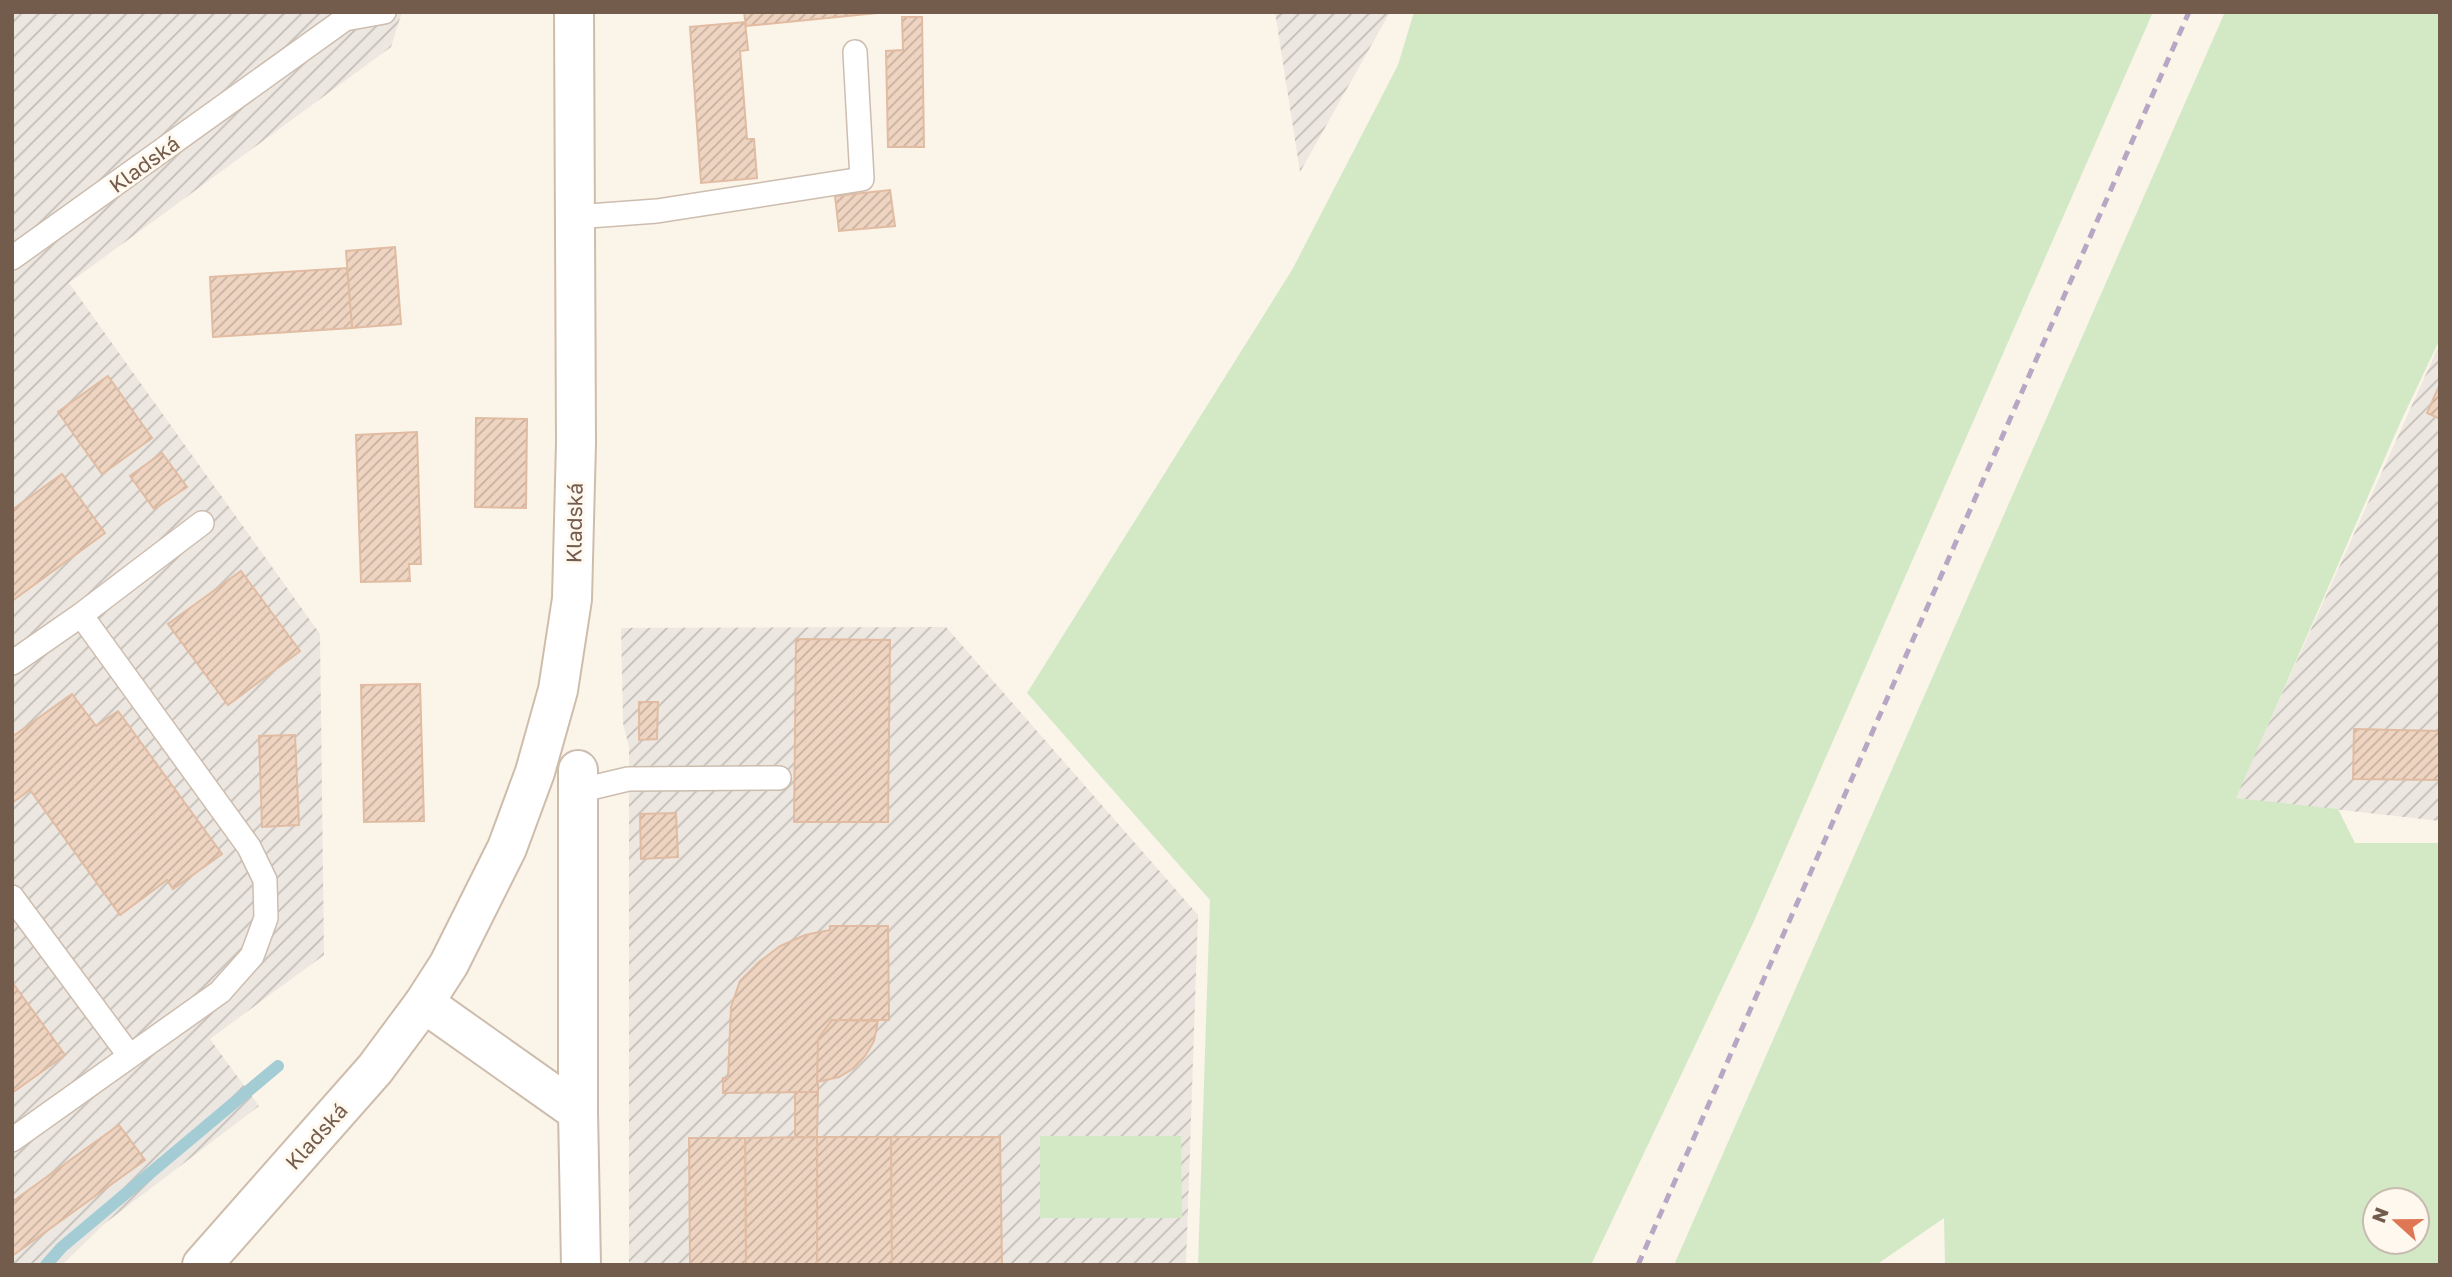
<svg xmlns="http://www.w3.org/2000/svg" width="2452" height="1277" viewBox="0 0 2452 1277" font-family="'Golos Text',sans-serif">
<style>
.industrial{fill:url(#industrial-furrows)}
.green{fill:#d3e9c6;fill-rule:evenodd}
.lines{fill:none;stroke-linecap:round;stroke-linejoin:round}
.stream{stroke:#a4ccd5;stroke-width:12}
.building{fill:url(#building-hatch);stroke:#e1bca2;stroke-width:2}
.lane-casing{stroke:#cdbdae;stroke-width:26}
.street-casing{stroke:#cdbdae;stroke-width:42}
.secondary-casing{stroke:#cfbdac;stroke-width:42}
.lane{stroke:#fff;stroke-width:23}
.street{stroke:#fff;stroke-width:38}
.secondary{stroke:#fff;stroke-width:38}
.rail{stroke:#b8a6c5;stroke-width:5;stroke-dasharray:10 7;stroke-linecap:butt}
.labels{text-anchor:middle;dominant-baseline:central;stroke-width:6;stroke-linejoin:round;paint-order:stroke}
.street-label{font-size:21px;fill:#745c4d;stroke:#fef8ee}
</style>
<defs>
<pattern id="industrial-furrows" width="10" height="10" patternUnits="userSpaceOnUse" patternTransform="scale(1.75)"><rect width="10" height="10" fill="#ece7e1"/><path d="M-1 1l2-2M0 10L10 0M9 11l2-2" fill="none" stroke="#c4beb9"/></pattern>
<pattern id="building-hatch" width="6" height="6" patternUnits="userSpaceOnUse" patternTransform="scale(1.75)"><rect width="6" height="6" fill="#efd5c1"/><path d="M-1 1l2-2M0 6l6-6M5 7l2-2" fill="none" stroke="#c6b09f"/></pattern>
</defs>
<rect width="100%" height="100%" fill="#fbf4e8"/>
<g class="industrial">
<polygon points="12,12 402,12 391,47 69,283 320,634 324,955 210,1039 259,1106 104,1224 62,1265 12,1265"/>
<polygon points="1275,12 1390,12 1300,172"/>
<polygon points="2440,343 2440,821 2235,798"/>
<polygon points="946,627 1198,915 1186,1265 629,1265 629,747 623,723 621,628"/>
</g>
<g class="green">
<polygon points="1414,12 2153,12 1754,921 1591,1265 1198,1265 1210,900 1027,693 1292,270 1398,65"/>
<path d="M 2225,12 L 2440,12 L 2440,339 L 2401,421 L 2236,798 L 2338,809 L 2355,843 L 2440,843 L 2440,1265 L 1945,1265 L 1944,1218 L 1876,1265 L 1674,1265 ZM 2375,1200 L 2417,1200 L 2417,1242 L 2375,1242 Z"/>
<polygon points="1040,1136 1181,1136 1182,1218 1040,1218"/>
</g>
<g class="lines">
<polyline class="stream" points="46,1265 62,1247 278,1066"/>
</g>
<g class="building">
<polygon points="744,12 877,12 878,13 746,26"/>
<polygon points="902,17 922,17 924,147 888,147 886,51 903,50"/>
<polygon points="745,22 748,50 740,51 747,139 754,139 757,178 701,183 690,27"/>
<polygon points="890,190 895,226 839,231 835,196"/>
<polygon points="395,247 401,324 352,328 346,251"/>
<polygon points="347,268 352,328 213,337 210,277"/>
<polygon points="108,376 152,438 102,474 58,412"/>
<polygon points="2440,384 2440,419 2427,413"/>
<polygon points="476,418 527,419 526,508 475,507"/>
<polygon points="417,432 421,564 409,564 410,581 361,582 356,435"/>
<polygon points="162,453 187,487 154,509 130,476"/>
<polygon points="62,474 105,533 12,601 12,510"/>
<polygon points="241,571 300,651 228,705 168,624"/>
<polygon points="796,639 890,640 888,822 794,822"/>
<polygon points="420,684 424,821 364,822 361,685"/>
<polygon points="72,694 96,726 118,711 222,854 173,889 167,880 120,915 30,790 12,803 12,737"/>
<polygon points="639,702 658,702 657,739 639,740"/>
<polygon points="2354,729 2440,731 2440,780 2353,779"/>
<polygon points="295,735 299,825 262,827 259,736"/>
<polygon points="676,813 678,857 641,859 640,814"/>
<polygon points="830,926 888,926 889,1020 832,1020 818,1039 818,1092 723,1093 723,1078 728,1078 731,1007 740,981 759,962 780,946 805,935 830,930"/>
<polygon points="12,982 65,1055 12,1093"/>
<polygon points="832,1020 878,1021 874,1041 865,1056 854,1068 839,1077 817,1082 818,1039"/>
<polygon points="795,1092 818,1092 817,1137 795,1137"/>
<polygon points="119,1125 145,1160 12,1256 12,1202"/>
<polygon points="817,1137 891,1137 892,1265 817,1265"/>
<polygon points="817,1137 817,1265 746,1265 745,1138"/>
<polygon points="891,1137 1000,1137 1002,1265 892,1265"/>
<polygon points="689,1138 745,1138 746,1265 690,1265"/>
</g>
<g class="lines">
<defs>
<g id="lane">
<polyline points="575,217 657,211 862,179 855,52"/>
<polyline points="12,258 345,19 384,12"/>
<polyline points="12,663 81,615 202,523"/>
<polyline points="578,791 628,779 779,778"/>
<polyline points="12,897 129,1055"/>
<polyline points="12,1140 220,992 252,956 266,918 265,880 249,847 81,615"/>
</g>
<g id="street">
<polyline points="578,770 578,1112 581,1265"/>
<polyline points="424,1003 578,1112"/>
</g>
<polyline id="secondary" points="202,1265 375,1069 424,1003 449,964 507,848 535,772 558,690 572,599 576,443 574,12"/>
</defs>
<use href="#lane" class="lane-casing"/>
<use href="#street" class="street-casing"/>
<use href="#secondary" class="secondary-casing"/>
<use href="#lane" class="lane"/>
<use href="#street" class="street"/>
<use href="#secondary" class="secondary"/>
<polyline class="rail" points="1638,1265 2189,12"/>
</g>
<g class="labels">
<g class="street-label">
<text transform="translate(144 164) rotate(-36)">Kladská</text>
<text transform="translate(574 523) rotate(-89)">Kladská</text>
<text transform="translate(316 1136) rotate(-48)">Kladská</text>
</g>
</g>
<rect width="2452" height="1277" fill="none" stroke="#745c4d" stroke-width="28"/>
<g transform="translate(2396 1221) rotate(291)"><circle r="33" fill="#fef8ee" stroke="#c7baae" stroke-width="2"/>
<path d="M0-5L12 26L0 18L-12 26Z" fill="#df7754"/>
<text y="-10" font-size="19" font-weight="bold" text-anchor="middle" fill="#745c4d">N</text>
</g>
</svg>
